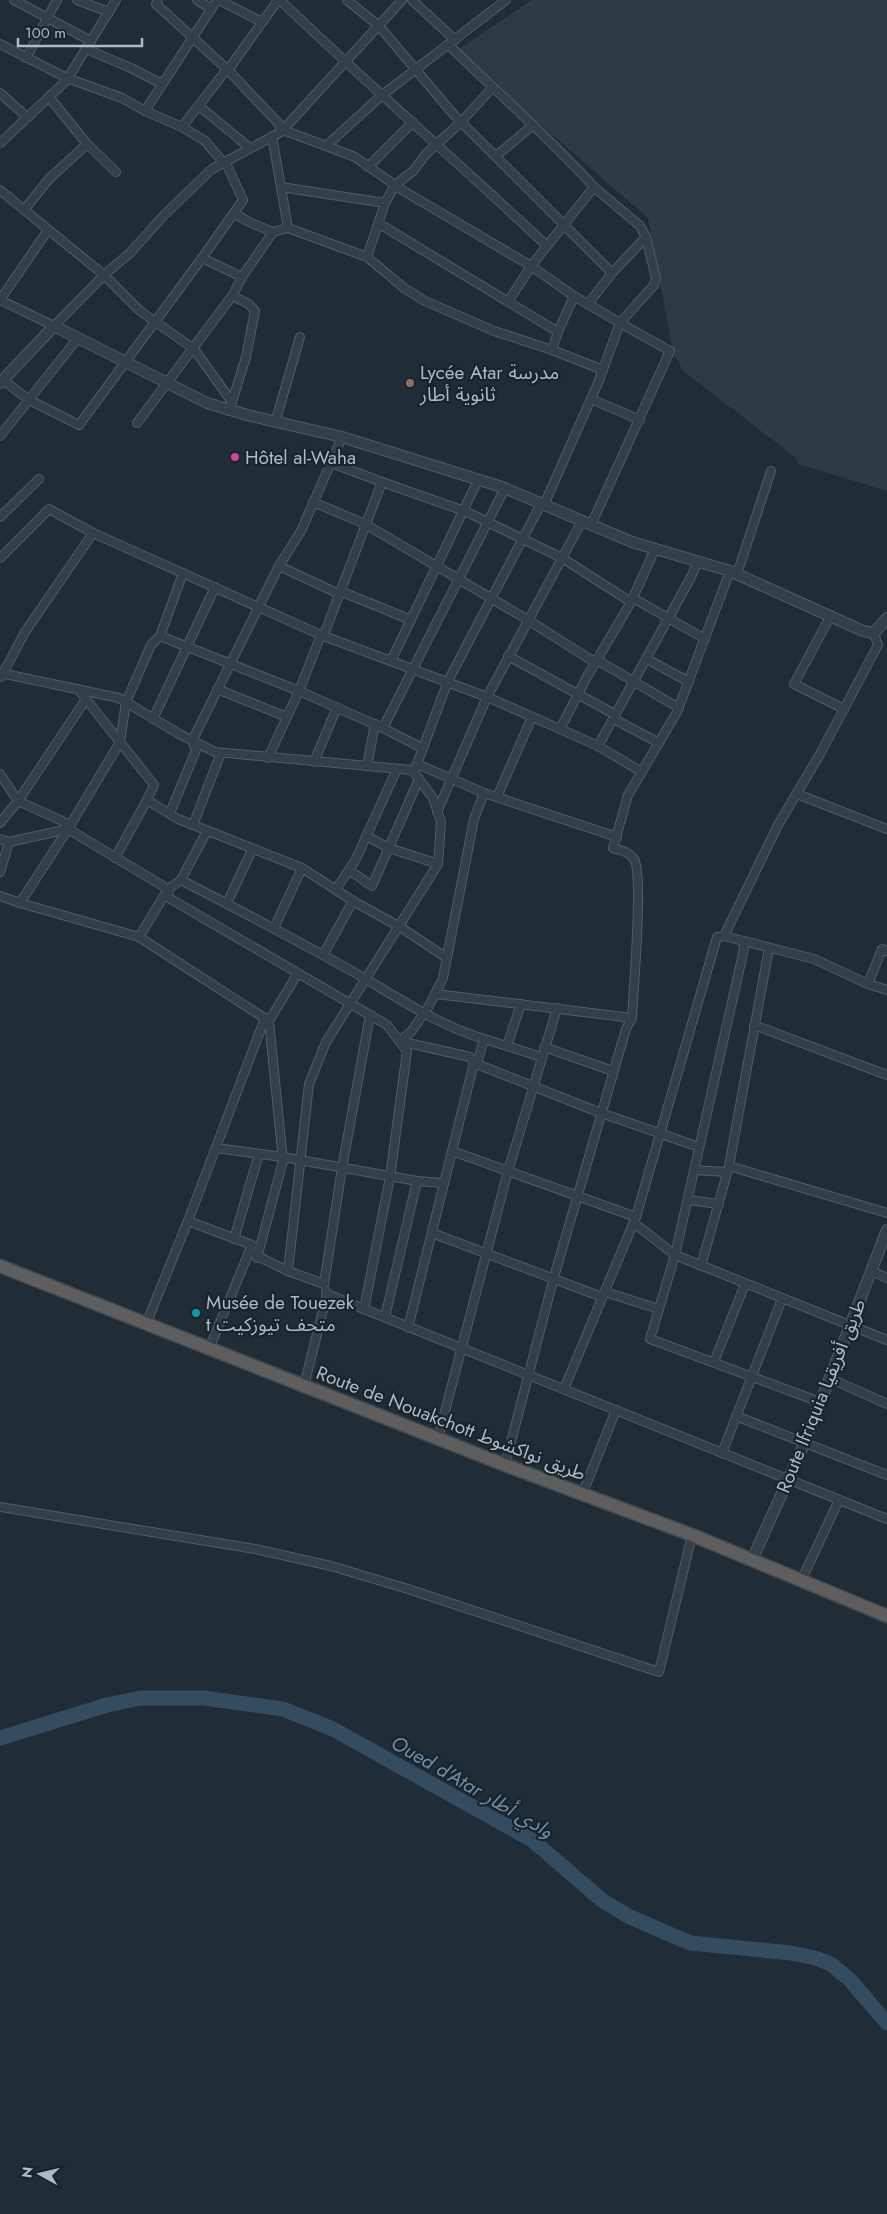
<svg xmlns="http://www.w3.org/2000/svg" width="887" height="2214" viewBox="0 0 887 2214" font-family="Jost,'Noto Sans Arabic',sans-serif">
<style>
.airport{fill:#2e3a44}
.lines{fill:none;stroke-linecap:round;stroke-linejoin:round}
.river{stroke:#344c5f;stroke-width:15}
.minor-casing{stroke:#515d65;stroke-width:10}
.tertiary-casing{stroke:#515d65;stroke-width:12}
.trunk-casing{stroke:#3e4a52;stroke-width:15}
.minor{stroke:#343f48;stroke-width:8}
.tertiary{stroke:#343f48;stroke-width:10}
.trunk{stroke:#605e5c;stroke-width:12}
.education-dot{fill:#8d6e63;stroke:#19242c;stroke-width:2}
.hotel-dot{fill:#d1479c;stroke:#19242c;stroke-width:2}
.culture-dot{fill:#0f9aa8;stroke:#19242c;stroke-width:2}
.labels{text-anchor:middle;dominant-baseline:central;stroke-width:4.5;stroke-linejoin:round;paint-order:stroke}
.poi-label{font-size:19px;fill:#aebac4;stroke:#19242c;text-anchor:start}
.street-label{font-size:19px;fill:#aebac4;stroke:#19242c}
.water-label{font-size:20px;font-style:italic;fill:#6f8fa9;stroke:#19242c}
</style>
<rect width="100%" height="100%" fill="#202d37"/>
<polygon class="airport" points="532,0 887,0 887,491 798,464 796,458 683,371 673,352 648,218 456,51"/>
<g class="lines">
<polyline class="river" points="0,1738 107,1705 141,1698 204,1698 283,1709 333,1729 532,1840 603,1901 630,1917 690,1943 791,1953 815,1958 831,1964 850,1980 887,2023"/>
<defs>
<g id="minor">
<polyline points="14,0 91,41"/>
<polyline points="77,0 109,12"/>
<polyline points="158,0 156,4 228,70 279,124 281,132"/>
<polyline points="197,0 211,9"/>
<polyline points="219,0 262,22"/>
<path d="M 280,0 C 367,84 459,163 547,246"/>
<polyline points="347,0 379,26 454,115 612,273"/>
<polyline points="412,0 455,40"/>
<polyline points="0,44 67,78 122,98 145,111 182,127 227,69"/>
<path d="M 449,45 C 497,93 549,137 594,187 L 531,266 L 508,302"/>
<polyline points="86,49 131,68 162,84"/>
<polyline points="26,58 57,0"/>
<polyline points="228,70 278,0"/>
<polyline points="0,93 27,117"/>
<polyline points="199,106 250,148"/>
<polyline points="145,111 217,0"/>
<polyline points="182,127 205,141 223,162"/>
<polyline points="283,130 326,146 381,96 506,0"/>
<polyline points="272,136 288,228 273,232"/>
<polyline points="0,143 66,81 116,0"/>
<polyline points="87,144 116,172"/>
<polyline points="326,146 355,157 402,190 531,266 574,296 620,323 598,383 544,505"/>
<polyline points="496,156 533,125"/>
<polyline points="225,161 243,200 202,258 242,277 273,232 249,222 234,213"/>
<polyline points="368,167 413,122"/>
<polyline points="281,187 385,203"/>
<polyline points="0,190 104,275 140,311 194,349 232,402 230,411"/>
<polyline points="24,210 49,179 87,144 49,97"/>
<polyline points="288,228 367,257 404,288 425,301 494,331 552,350 558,332 378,223"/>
<polyline points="367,257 385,203 395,185 413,171 426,154 461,122 492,88"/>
<polyline points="0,300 54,326 104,275 130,253 165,214 212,169 281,132 402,0"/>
<polyline points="0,300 48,230"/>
<polyline points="588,304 612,273 646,237"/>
<polyline points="558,332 574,296"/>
<polyline points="552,350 603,370"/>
<polyline points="3,380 29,400 79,425 202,258"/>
<polyline points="591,399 640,420"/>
<polyline points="232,402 246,357 255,311 249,304 232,296 242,277"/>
<polyline points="137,423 232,296"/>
<polyline points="275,423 300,337"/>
<polyline points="0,436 78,338"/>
<polyline points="382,482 467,512 562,558 631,602 588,675 560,729 598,746 642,772"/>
<polyline points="313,502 365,524 528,620 596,663"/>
<polyline points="0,517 39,479"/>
<polyline points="591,525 670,351 620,323 654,285 656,278 646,237 640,226 594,187"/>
<polyline points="0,558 49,509 93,533"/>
<polyline points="279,566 339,594"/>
<polyline points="737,574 771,471"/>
<polyline points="340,591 411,620"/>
<polyline points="633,598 705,639"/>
<polyline points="631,602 655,549"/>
<polyline points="830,617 794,684 844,709"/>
<polyline points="160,636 183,573"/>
<polyline points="508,656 616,715"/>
<polyline points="647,659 689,682"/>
<polyline points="597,660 679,708"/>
<polyline points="391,661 478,480"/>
<polyline points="0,673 119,698 181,735 215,752 412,770 433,798 441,822 438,864 326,1042 309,1084 288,1271 249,1252"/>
<polyline points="1,677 25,632 93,533 321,635 487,697 560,729"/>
<polyline points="78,689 154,785 147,800 178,819 302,868 353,901 400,927 447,958"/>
<polyline points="217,689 287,717"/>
<polyline points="153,719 215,587"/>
<polyline points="614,719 659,743"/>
<polyline points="383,728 422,748"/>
<polyline points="598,746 691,577 698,561"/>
<polyline points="268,758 299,691 321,635 325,632 382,482 331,463"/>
<polyline points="314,762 337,707"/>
<polyline points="417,764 484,793 617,837"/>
<polyline points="367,766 375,724"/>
<polyline points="414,772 448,681 541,504"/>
<polyline points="0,774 18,801 86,699"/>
<polyline points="797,794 887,829"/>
<polyline points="497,797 532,717"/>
<polyline points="437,812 487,697 582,521"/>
<polyline points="170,813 196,750 192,741 279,566 301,531 342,437"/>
<polyline points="0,823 18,801 71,825"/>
<polyline points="193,825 221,753"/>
<polyline points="207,831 181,880 168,889 139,937 269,1021 283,1161 257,1258"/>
<polyline points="366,836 389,848 438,864"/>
<polyline points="0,839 9,842 68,829 168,889 169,898 387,1025 407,1051 390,1177 364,1309 887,1519"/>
<polyline points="115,858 147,800"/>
<polyline points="349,870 372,886 419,779"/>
<polyline points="0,872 9,842"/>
<path d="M 181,880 C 241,911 300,942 359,975 C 400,999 438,1025 484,1039 L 477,1064"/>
<polyline points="336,889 355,861 397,769"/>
<polyline points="0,896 20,903 68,829 120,742 126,702 151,645 160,636 299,691 383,728 505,488"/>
<polyline points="20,903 139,937"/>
<polyline points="227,903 252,850"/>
<polyline points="274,928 302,868"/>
<polyline points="724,936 814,959 868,984 887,990"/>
<polyline points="743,941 744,949 675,1255 650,1339 820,1402"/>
<polyline points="769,948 729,1166 887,1213"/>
<polyline points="323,955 353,901"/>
<polyline points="868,984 882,949 887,951"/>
<polyline points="436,994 632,1018"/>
<polyline points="269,1021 298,973"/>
<polyline points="754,1025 887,1075"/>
<polyline points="484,1039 507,1046 521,1004"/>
<polyline points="399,1041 411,1032 429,1006 443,978 474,819 484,793"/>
<polyline points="399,1041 470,1057 474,1063"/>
<polyline points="507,1046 541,1057"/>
<polyline points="544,1047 613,1071"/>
<polyline points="216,1148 283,1157 417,1181 385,1317"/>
<polyline points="452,1151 636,1217"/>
<polyline points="694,1170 727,1172"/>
<polyline points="417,1181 444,1183"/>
<polyline points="688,1200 719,1204"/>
<polyline points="188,1221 252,1245 209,1349"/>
<polyline points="634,1223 675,1255 887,1340"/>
<polyline points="432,1233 602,1297"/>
<polyline points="234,1239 259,1154"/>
<polyline points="701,1266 729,1166"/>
<polyline points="288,1271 324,1284 342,1168 370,1015"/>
<polyline points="871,1271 887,1278"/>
<polyline points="326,1291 327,1294 364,1309"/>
<polyline points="605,1292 659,1309"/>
<polyline points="146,1324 188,1221 265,1018"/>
<polyline points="408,1328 474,1063 601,1113 699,1147"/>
<polyline points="714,1362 745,1284"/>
<polyline points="829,1378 887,1404"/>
<polyline points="304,1386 327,1294"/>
<polyline points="564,1389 636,1217 717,937 724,936 778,825 820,754 878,645 874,633"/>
<polyline points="736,1416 887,1475"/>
<polyline points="438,1438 508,1171 557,1008"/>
<polyline points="722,1453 782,1299"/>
<path d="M 505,1465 L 554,1277 L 626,1029 L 632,1018 C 633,992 644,875 634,859 C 629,851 621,851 613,848 L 628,795 L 677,712 L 730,571"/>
<polyline points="582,1495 616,1410"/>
<polyline points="0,1507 255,1549 331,1566 408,1589 659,1672 692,1535"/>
<polyline points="801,1581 839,1500"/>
</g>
<g id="tertiary">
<polyline points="0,383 54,326 207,403 247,415 342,437 502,487 632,542 730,571 863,631 874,633 887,618"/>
<polyline points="752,1560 805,1442 887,1230"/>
</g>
<polyline id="trunk" points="0,1266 505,1465 692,1535 887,1616"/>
</defs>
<use href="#minor" class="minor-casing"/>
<use href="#tertiary" class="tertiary-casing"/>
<use href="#trunk" class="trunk-casing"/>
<use href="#minor" class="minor"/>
<use href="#tertiary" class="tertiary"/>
<use href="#trunk" class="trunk"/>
</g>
<circle class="education-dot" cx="410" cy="383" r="5"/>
<circle class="hotel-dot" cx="235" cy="457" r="5"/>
<circle class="culture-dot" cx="196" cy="1313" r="5"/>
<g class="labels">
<g class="poi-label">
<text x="420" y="372">Lycée Atar مدرسة<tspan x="420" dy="22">ثانوية أطار</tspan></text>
<text x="245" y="457">Hôtel al-Waha</text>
<text x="206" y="1302">Musée de Touezek<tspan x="206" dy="22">t متحف تيوزكيت</tspan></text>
</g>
<g class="street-label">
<text transform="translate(821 1396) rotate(-68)">Route Ifriquia طريق أفريقيا</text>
<text transform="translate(451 1423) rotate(21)">Route de Nouakchott طريق نواكشوط</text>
</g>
<g class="water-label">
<text transform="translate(472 1787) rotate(30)">Oued d'Atar وادي أطار</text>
</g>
</g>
<g transform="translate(40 2174) rotate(278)" stroke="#19242c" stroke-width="4" paint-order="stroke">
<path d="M0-4L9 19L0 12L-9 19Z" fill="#aebac4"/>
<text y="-8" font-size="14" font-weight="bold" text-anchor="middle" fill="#aebac4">N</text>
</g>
<path d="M18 38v8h124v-8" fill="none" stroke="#aebac4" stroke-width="2.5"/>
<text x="25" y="38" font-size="15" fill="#aebac4" stroke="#19242c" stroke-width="4" paint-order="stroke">100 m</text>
</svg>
